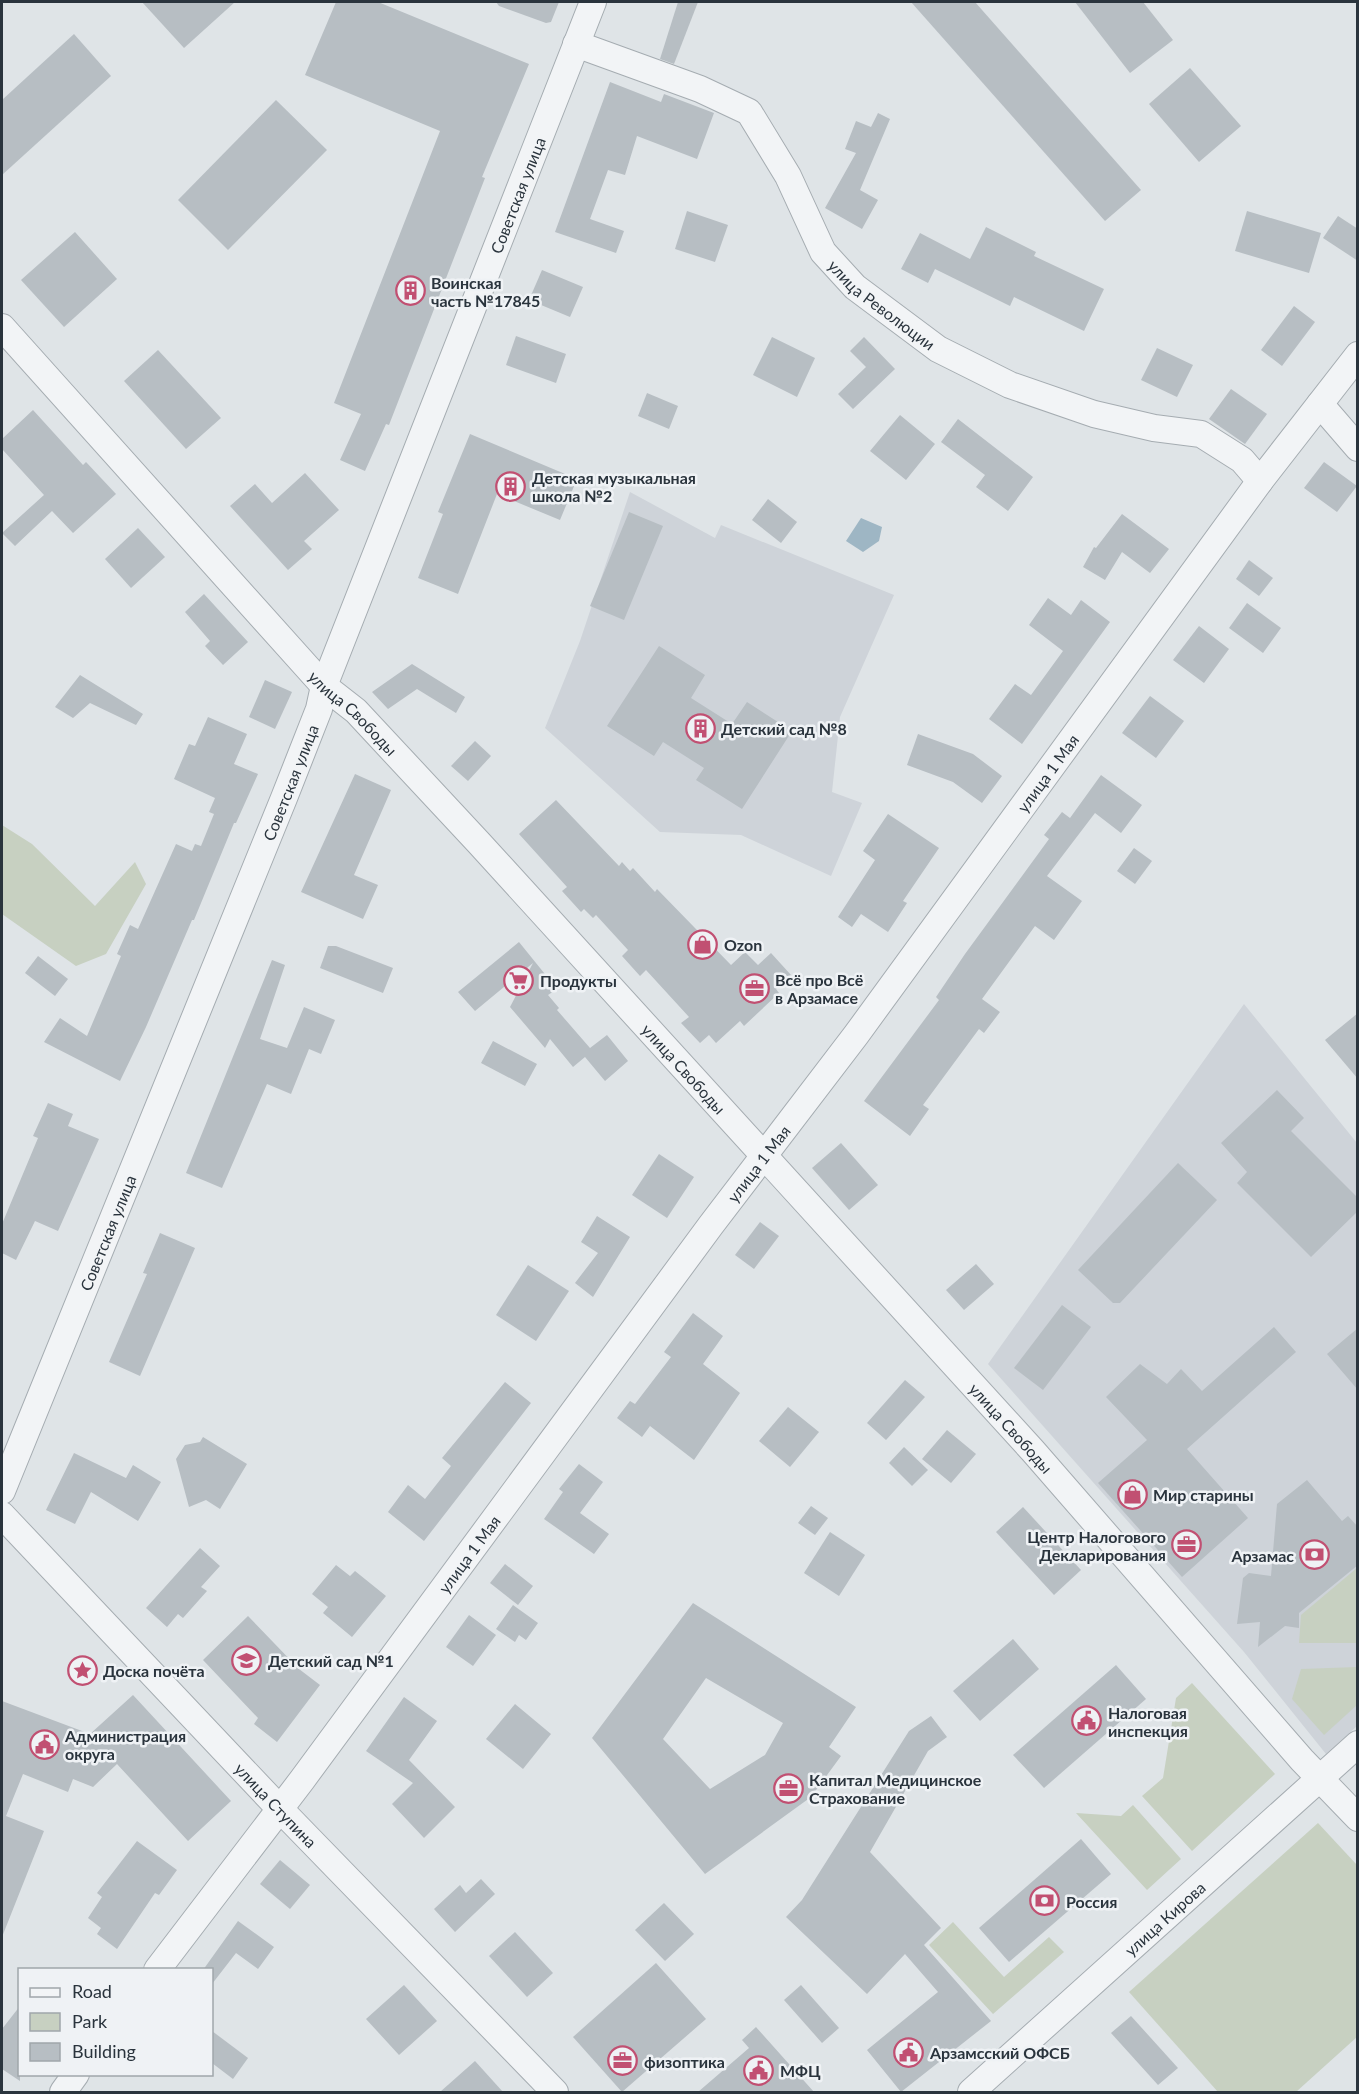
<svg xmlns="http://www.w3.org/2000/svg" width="1359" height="2094" viewBox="0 0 1359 2094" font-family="Lato,sans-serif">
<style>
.built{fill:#ced3d9}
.green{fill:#c7d0c1}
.water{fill:#9eb6c4}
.building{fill:#b7bec3;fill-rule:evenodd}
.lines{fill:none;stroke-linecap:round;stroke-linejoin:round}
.minor-casing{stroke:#a5acb1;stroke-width:28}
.minor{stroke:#f2f4f6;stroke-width:26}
.labels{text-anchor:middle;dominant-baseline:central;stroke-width:5;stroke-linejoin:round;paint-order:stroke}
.street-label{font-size:16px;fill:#2a343d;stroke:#eff2f5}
.poi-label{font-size:16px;font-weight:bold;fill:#2a343d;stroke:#eff2f5;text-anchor:start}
</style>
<rect width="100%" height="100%" fill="#dfe4e7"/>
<g class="built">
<polygon points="630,492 715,538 721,525 894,595 840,717 832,792 862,803 831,876 741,835 660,832 545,728 580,641"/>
<polygon points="1244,1004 1357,1143 1357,1726 1326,1754 1244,1652 988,1364"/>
</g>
<g class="green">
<polygon points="2,825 32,844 95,906 135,862 146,884 106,954 76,966 2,914"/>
<polygon points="1357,1568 1357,1643 1299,1643 1301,1615"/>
<polygon points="1357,1667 1357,1705 1324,1735 1292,1699 1301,1669"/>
<polygon points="1192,1683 1275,1774 1192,1851 1142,1796 1163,1778 1176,1698"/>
<polygon points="1133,1805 1181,1859 1147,1890 1076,1813 1121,1816"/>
<polygon points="1318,1823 1357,1865 1357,2037 1296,2092 1218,2092 1129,1992"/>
<polygon points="953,1922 1004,1977 1049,1937 1064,1952 993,2014 929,1945"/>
</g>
<polygon class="water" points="861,518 882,527 879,541 863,552 846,541"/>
<g class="building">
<polygon points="142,2 235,2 184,48"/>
<polygon points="336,2 378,2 529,64 482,177 485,178 389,425 386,424 365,471 340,460 361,414 334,403 440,131 305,75"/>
<polygon points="496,2 559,2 551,22 546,23 499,6"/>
<polygon points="678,2 698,2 674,64 660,59"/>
<polygon points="911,2 975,2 1141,190 1105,221"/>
<polygon points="1075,2 1143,2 1173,40 1130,73"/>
<polygon points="74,34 111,76 2,175 2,100"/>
<polygon points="1190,68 1241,126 1199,162 1149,104"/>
<polygon points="610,82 661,102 664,94 714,113 697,159 637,136 625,175 608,170 590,219 624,231 616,253 555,232"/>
<polygon points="276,100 327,150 228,250 178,200"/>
<polygon points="878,113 890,119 860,190 878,200 862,229 825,208 856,153 845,149 856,121 871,127"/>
<polygon points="687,211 728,225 715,262 675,249"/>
<polygon points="1247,211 1321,233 1309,273 1235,251"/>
<polygon points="1338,216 1358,229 1358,261 1323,238"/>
<polygon points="986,227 1036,252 1034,256 1104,289 1084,331 1014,297 1010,306 935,269 928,283 901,269 920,233 970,259"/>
<polygon points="75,232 117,279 64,327 21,280"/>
<polygon points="542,270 583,287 570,317 529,300"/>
<polygon points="1294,306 1315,322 1282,366 1261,350"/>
<polygon points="516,336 566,354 556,383 506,365"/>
<polygon points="772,337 815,358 797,397 753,375"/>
<polygon points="864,337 895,369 853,409 838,394 866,367 850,351"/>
<polygon points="1157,348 1193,365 1177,397 1141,380"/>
<polygon points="158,350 221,418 186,449 124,381"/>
<polygon points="1231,389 1267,414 1245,444 1209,419"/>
<polygon points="647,393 678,406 669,429 638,416"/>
<polygon points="33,410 83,465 86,462 116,494 73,533 52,511 15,546 2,533 44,495 2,449 2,439"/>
<polygon points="900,415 935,444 906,480 870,451"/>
<polygon points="958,419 1033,477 1008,511 976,487 985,475 941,442"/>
<polygon points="470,434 577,479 560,520 497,494 458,594 418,578 443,514 438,512"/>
<polygon points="1324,462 1357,486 1337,512 1304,488"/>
<polygon points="305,473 339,510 304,541 312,549 288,570 230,506 255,484 272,503"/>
<polygon points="768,499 797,522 781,543 752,520"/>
<polygon points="629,512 663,526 624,620 590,606"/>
<polygon points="1122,514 1169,549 1150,573 1122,552 1105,580 1083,567 1094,547 1096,548"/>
<polygon points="138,528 165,557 131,588 105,559"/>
<polygon points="1249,560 1273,578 1259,596 1236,579"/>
<polygon points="204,594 248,642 223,665 205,646 210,641 185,612"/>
<polygon points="1048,598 1071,615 1081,600 1110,622 1022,744 989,719 1015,684 1031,695 1063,651 1029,625"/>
<polygon points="1247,603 1281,628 1263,653 1229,628"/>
<polygon points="1199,626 1229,649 1204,683 1173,660"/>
<polygon points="659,646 705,675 691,698 732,724 747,702 792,731 742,809 696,780 704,768 663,742 654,756 607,726"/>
<polygon points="412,664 465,697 456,713 417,689 388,709 372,692"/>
<polygon points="80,675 143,714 136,725 90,703 73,718 55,707"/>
<polygon points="265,680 292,692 275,729 249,717"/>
<polygon points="1150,696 1184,721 1156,758 1122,733"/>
<polygon points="208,717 247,734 234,764 258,774 236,823 234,823 194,920 192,920 146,1027 120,1081 44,1042 60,1018 87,1036 121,956 117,954 130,925 138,929 176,844 192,851 195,844 201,846 214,814 209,812 215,798 174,779 189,744 195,746"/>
<polygon points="918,734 973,754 1002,776 982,803 953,782 907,765"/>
<polygon points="475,741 491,756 468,781 451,766"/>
<polygon points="355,774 391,790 354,875 378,885 363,919 301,892"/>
<polygon points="1101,775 1142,805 1121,833 1095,813 1047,876 1082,901 1054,940 1035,926 982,999 1000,1012 984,1033 979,1029 923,1105 929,1109 910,1136 864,1101 939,1000 936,997 965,954 1049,839 1044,835 1062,812 1070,818"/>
<polygon points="556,800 619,866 622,862 630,871 633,868 655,892 657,889 731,965 745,952 758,965 771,953 791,975 776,989 779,993 744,1026 740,1021 716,1043 709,1035 700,1043 681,1023 689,1017 646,970 640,976 622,956 628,950 596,915 593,918 584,909 581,912 562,891 567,887 519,834"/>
<polygon points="888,814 939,848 903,901 907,903 888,932 861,914 852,927 838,917 875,860 863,851"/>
<polygon points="1134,848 1152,861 1135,884 1117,871"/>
<polygon points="519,942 557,989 548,995 559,1008 557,1010 590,1048 607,1035 628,1061 605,1081 585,1057 573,1067 550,1039 545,1048 510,1007 533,963 475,1011 458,992"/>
<polygon points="328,946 336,946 393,968 383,993 320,968"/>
<polygon points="38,956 68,979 55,996 25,973"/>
<polygon points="272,960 285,965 260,1039 287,1048 304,1007 335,1020 321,1054 309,1049 291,1094 267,1084 222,1188 186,1173"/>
<polygon points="1358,1013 1358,1079 1325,1040"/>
<polygon points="493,1041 537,1064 525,1086 481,1063"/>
<polygon points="1277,1090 1304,1118 1291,1131 1358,1198 1358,1211 1311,1257 1237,1183 1247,1172 1221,1143"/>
<polygon points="48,1103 73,1114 68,1126 99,1139 58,1231 35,1221 16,1260 2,1253 2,1224 38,1138 33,1136"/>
<polygon points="841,1143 878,1185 849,1210 812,1168"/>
<polygon points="659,1154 694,1177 667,1218 632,1195"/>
<polygon points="1178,1163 1217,1200 1120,1303 1113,1303 1078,1270"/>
<polygon points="597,1216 630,1237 593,1297 575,1283 598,1253 581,1242"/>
<polygon points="760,1222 779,1236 754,1269 735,1255"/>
<polygon points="160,1233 195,1248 140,1376 109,1362 147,1274 143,1273"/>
<polygon points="976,1264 994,1284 964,1310 946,1290"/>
<polygon points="528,1265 569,1291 536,1341 496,1315"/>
<polygon points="1062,1305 1091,1327 1043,1390 1014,1368"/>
<polygon points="693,1313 723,1336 703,1364 740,1393 694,1460 650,1426 642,1437 617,1418 630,1401 635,1404 671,1357 664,1352"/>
<polygon points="1274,1327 1296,1352 1187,1449 1248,1518 1182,1577 1098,1483 1147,1440 1106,1397 1140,1364 1167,1384 1181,1369 1202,1391"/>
<polygon points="1358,1328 1358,1390 1327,1354"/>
<polygon points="905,1380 925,1397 886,1440 867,1423"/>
<polygon points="505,1382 531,1403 424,1541 388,1512 408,1485 425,1499 451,1466 442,1458"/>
<polygon points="788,1407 819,1432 790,1467 759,1441"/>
<polygon points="947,1430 976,1454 951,1483 922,1459"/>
<polygon points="203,1437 247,1464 220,1509 206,1500 189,1507 176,1459 185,1445 200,1442"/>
<polygon points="904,1447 928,1470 912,1486 889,1463"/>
<polygon points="74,1453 126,1478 133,1465 161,1482 138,1521 91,1492 75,1524 46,1510"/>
<polygon points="579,1464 603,1482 580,1513 609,1534 594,1554 544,1519 563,1492 559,1489"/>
<polygon points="1307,1480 1342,1521 1348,1516 1358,1527 1358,1565 1299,1613 1299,1628 1285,1626 1258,1647 1260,1622 1237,1624 1243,1578 1249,1573 1271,1576 1277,1504"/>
<polygon points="811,1506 828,1518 815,1535 798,1523"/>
<polygon points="1023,1507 1081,1570 1054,1595 996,1532"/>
<polygon points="830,1532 865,1555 839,1596 804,1573"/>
<polygon points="200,1548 220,1566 201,1587 207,1591 183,1618 178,1614 167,1627 146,1608"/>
<polygon points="505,1564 533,1586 518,1605 490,1583"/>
<polygon points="336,1565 350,1576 355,1571 386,1596 352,1637 323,1613 328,1607 312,1594"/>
<path d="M 693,1603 L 856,1707 L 829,1747 L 841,1756 L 811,1797 L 705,1874 L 592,1738 ZM 706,1678 L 783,1723 L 765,1755 L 710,1789 L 663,1739 Z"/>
<polygon points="513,1605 538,1623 526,1640 519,1635 515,1642 496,1629"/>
<polygon points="469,1615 496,1635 473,1666 446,1647"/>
<polygon points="248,1616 299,1669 320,1685 277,1742 254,1724 258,1718 203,1660"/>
<polygon points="1013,1639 1039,1669 980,1721 953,1691"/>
<polygon points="1116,1665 1146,1699 1044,1788 1013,1755"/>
<polygon points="133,1695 231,1801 188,1841 117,1764 93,1787 73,1779 68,1792 23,1774 6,1816 44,1831 2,1937 2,1701 90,1734"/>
<polygon points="404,1697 437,1721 409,1760 455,1807 424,1838 392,1804 413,1783 366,1751"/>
<polygon points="515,1704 551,1734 523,1769 486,1739"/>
<polygon points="931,1716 947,1737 928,1751 870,1852 941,1928 924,1945 991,2021 901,2092 867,2050 938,1992 905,1954 867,1994 786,1917 802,1900 909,1731"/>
<polygon points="1081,1839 1111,1874 1009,1962 979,1928"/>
<polygon points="137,1841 177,1870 159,1895 155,1893 117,1949 97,1934 101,1928 88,1918 102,1897 97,1893"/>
<polygon points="280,1860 310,1885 290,1909 260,1884"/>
<polygon points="481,1879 495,1894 455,1932 434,1909 460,1885 466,1893"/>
<polygon points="664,1903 694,1934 665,1961 635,1930"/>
<polygon points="238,1921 274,1947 258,1969 236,1953 212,1984 212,1970 203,1970"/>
<polygon points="515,1932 553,1973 527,1997 489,1956"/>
<polygon points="656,1963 706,2019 622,2092 573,2037"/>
<polygon points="404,1985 437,2021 399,2055 366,2019"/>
<polygon points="801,1985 839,2028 822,2043 784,2000"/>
<polygon points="20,2006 20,2081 2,2069 2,2029"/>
<polygon points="1131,2016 1178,2068 1158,2085 1111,2033"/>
<polygon points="756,2027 814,2092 698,2092 749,2048 742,2040"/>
<polygon points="212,2031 248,2058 233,2079 212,2063"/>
<polygon points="475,2061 503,2092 440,2092"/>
</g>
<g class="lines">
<defs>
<g id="minor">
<path id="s1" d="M 576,44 L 700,89 L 749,112 L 788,176 L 823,252 L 855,287 L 938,349 L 1010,385 L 1094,414 L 1154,428 L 1201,434 L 1242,460 L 1260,481"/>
<path id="s2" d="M 2,327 L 324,686 L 356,711 L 479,843 L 1033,1451 L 1302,1760 L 1358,1818"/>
<polyline points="1320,404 1358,448"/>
<path id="s3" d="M 2,1491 L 284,798 L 319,709 L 324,686 L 593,2"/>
<path id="s4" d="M 2,1515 L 280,1809 L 555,2092"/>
<path id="s5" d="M 157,1970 L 302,1780 L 711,1225 L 856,1035 L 1260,481 L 1358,355"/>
<polyline points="63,2092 76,2074"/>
<path id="s6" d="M 971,2092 L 1358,1744"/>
</g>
</defs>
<use href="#minor" class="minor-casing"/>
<use href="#minor" class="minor"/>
</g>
<defs>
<symbol id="building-ring" viewBox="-11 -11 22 22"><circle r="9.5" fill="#eff2f5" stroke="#c15072" stroke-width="1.5"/><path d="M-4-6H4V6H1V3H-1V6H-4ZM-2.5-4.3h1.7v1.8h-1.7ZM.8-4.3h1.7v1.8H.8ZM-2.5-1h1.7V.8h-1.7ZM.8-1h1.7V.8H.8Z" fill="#c15072"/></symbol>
<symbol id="shop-ring" viewBox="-11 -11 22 22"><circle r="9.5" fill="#eff2f5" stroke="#c15072" stroke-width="1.5"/><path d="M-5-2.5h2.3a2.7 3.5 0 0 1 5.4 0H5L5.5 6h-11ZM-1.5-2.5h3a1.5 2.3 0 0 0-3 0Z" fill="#c15072"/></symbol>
<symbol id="supermarket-ring" viewBox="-11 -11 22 22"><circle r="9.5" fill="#eff2f5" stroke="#c15072" stroke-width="1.5"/><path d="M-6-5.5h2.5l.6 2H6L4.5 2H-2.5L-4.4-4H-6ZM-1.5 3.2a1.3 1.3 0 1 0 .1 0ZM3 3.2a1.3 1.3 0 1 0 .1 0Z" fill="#c15072"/></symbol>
<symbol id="office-ring" viewBox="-11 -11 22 22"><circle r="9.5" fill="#eff2f5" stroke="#c15072" stroke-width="1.5"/><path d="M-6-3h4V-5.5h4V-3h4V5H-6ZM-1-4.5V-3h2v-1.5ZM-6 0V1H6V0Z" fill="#c15072"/></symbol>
<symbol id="bank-ring" viewBox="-11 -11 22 22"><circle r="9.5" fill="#eff2f5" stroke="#c15072" stroke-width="1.5"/><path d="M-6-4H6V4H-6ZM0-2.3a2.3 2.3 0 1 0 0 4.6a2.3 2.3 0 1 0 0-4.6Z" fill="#c15072"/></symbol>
<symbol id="school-ring" viewBox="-11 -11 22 22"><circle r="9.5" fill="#eff2f5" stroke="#c15072" stroke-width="1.5"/><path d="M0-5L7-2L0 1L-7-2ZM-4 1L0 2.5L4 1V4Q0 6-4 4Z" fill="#c15072"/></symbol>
<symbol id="sight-ring" viewBox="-11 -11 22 22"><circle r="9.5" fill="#eff2f5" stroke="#c15072" stroke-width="1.5"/><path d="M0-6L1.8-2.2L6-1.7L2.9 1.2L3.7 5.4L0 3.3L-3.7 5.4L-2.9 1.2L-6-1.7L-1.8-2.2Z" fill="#c15072"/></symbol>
<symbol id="civic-ring" viewBox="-11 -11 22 22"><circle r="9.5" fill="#eff2f5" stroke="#c15072" stroke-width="1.5"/><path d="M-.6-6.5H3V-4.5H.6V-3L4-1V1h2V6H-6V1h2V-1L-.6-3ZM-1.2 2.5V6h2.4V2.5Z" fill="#c15072"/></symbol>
</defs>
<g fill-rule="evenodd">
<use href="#building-ring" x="394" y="274" width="33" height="33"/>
<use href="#building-ring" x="494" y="470" width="33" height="33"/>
<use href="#building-ring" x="684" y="712" width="33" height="33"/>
<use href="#shop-ring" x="686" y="928" width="33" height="33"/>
<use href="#supermarket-ring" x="502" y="964" width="33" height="33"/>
<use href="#office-ring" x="738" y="972" width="33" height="33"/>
<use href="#shop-ring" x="1116" y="1478" width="33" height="33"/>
<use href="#office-ring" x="1170" y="1528" width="33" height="33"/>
<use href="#bank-ring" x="1298" y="1538" width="33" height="33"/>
<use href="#school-ring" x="230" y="1644" width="33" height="33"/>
<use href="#sight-ring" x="66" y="1654" width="33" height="33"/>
<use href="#civic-ring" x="1070" y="1704" width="33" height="33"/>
<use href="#civic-ring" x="28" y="1728" width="33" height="33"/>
<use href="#office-ring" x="772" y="1772" width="33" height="33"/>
<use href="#bank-ring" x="1028" y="1884" width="33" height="33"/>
<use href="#civic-ring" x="892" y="2036" width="33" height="33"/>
<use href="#office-ring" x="606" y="2044" width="33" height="33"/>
<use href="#civic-ring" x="742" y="2054" width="33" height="33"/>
</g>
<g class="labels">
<g class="street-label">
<text stroke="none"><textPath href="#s3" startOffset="1395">Советская улица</textPath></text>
<text stroke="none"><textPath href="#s1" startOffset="424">улица Революции</textPath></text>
<text stroke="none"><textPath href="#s2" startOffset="522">улица Свободы</textPath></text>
<text stroke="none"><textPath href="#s5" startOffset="1492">улица 1 Мая</textPath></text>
<text stroke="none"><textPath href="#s3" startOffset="765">Советская улица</textPath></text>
<text stroke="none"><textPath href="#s2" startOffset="1008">улица Свободы</textPath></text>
<text stroke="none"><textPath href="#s5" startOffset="1006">улица 1 Мая</textPath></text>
<text stroke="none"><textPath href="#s3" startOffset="279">Советская улица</textPath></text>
<text stroke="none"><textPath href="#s2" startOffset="1494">улица Свободы</textPath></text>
<text stroke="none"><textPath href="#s5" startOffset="520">улица 1 Мая</textPath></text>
<text stroke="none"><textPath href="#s4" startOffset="399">улица Ступина</textPath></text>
<text stroke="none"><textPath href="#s6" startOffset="260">улица Кирова</textPath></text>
</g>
<g class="poi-label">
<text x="431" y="282">Воинская<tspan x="431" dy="18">часть №17845</tspan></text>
<text x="532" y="477">Детская музыкальная<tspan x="532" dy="18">школа №2</tspan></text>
<text x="721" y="728">Детский сад №8</text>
<text x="724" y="944">Ozon</text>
<text x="775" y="979">Всё про Всё<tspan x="775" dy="18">в Арзамасе</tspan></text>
<text x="540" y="980">Продукты</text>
<text x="1153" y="1494">Мир старины</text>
<text x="1166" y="1536" text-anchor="end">Центр Налогового<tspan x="1166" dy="18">Декларирования</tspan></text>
<text x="1294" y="1555" text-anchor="end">Арзамас</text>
<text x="268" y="1660">Детский сад №1</text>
<text x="103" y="1670">Доска почёта</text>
<text x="1108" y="1712">Налоговая<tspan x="1108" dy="18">инспекция</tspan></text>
<text x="65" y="1735">Администрация<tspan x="65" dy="18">округа</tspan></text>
<text x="809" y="1779">Капитал Медицинское<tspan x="809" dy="18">Страхование</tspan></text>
<text x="1066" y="1901">Россия</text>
<text x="930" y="2052">Арзамсский ОФСБ</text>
<text x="644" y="2061">физоптика</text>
<text x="780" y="2070">МФЦ</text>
</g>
</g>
<rect width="1359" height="2094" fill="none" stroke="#2a343d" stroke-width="6"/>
<rect x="18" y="1968" width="195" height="108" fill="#eff2f5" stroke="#a0a6ab" stroke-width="1.5"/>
<rect x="30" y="1988" width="30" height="9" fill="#f2f4f6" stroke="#a0a6ab" stroke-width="1.5"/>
<text x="72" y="1998" font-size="18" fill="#2a343d">Road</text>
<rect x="30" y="2013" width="30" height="18" fill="#c7d0c1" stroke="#a0a6ab" stroke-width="1.5"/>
<text x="72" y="2028" font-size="18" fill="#2a343d">Park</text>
<rect x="30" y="2043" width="30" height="18" fill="#b7bec3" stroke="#a0a6ab" stroke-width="1.5"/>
<text x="72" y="2058" font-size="18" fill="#2a343d">Building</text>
</svg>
